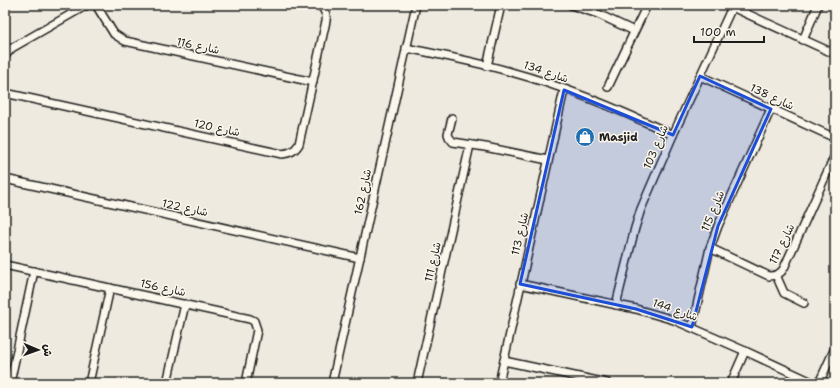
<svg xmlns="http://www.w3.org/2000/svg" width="840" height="388" viewBox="0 0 840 388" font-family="'Shantell Sans','Playpen Sans Arabic',sans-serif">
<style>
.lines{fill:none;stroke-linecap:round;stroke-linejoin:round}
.minor-casing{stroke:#1c1c1c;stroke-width:10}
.minor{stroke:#fbf7ec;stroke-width:7}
.marked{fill:#1d4ed8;fill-opacity:0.2;stroke:#1d4ed8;stroke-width:3;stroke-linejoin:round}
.labels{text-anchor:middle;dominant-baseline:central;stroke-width:3;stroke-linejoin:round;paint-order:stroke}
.street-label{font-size:11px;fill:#1c1c1c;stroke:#fbf7ec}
.poi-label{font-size:11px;font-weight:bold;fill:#1c1c1c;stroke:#fbf7ec;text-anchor:start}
</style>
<rect width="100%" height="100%" fill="#eeeadf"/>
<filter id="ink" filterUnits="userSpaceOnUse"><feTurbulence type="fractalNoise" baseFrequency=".025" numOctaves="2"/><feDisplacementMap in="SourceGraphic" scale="8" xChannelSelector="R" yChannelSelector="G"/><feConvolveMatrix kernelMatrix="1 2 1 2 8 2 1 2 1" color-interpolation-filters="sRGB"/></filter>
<g filter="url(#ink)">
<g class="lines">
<defs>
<g id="minor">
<polyline points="96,5 114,34 125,41 313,82"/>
<polyline points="571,5 598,14 634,31"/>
<polyline points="732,7 835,54"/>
<polyline points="803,40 818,5"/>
<path d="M 406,48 C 441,55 477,62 511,72 C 566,87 621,110 673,135"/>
<polyline points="5,56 12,48 87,5"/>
<polyline points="487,66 501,5"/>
<polyline points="700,76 835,138"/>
<polyline points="608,87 647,5"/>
<path d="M 5,93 L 282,154 C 290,153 295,151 299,144 L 326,21 C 327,14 325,9 319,5"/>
<polyline points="452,118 448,134 449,137 453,142 485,147 548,160"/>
<polyline points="5,179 360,258"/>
<path d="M 710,248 L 769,276 C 776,276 781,274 784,268 L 835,155"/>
<polyline points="5,265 250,319 254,321 257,330 246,383"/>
<polyline points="776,275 784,293 804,303"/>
<polyline points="520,284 636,309 674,320 745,351 814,383"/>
<polyline points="616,305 635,228 641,209 673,135 733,5"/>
<polyline points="692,327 710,248 718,226 771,109"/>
<polyline points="504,361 607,383"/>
<polyline points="10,383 34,271"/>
<polyline points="89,383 110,288"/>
<polyline points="167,383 185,304"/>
<polyline points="332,383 416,5"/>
<polyline points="417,383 470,145"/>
<polyline points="499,383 564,90"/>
<polyline points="731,383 745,351"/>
<polyline points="819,383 835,348"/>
</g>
</defs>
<use href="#minor" class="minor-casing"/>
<use href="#minor" class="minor"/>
</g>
</g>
<path class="marked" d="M 700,76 L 771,109 L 718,226 L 692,327 L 636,309 L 520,284 L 564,90 L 673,135 Z"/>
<defs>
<symbol id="shop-disc" viewBox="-11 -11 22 22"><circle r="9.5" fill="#1f6fb2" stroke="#fbf7ec"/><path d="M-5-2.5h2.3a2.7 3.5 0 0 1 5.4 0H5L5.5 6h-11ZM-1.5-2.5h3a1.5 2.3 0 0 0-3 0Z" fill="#fff"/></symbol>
</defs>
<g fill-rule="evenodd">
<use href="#shop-disc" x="574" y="126" width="22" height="22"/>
</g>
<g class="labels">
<g class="street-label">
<text transform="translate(198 46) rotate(12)">شارع 116</text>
<text transform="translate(546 72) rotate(19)">شارع 134</text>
<text transform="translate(772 97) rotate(25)">شارع 138</text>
<text transform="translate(217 128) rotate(12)">شارع 120</text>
<text transform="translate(656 147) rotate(-67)">شارع 103</text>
<text transform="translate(363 192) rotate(-78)">شارع 162</text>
<text transform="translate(185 208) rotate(12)">شارع 122</text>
<text transform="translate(713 211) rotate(-67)">شارع 115</text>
<text transform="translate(520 234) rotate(-77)">شارع 113</text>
<text transform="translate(782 244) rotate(-64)">شارع 117</text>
<text transform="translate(433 262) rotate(-77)">شارع 111</text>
<text transform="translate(163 288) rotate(12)">شارع 156</text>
<text transform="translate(675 310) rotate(19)">شارع 144</text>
</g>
<g class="poi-label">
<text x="599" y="137">Masjid</text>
</g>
</g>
<rect width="840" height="388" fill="none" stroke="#fbf7ec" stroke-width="20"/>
<rect x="10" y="10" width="820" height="368" fill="none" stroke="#1c1c1c" stroke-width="1.5" filter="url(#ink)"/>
<g transform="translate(38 350) rotate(92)" stroke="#fbf7ec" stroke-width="3" paint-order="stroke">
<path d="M0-3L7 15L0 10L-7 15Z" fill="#1c1c1c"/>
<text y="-6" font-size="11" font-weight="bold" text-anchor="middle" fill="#1c1c1c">ش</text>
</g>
<path d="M694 36v6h70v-6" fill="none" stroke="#1c1c1c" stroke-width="2"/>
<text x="700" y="36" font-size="12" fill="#1c1c1c" stroke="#fbf7ec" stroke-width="3" paint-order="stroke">100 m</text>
</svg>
